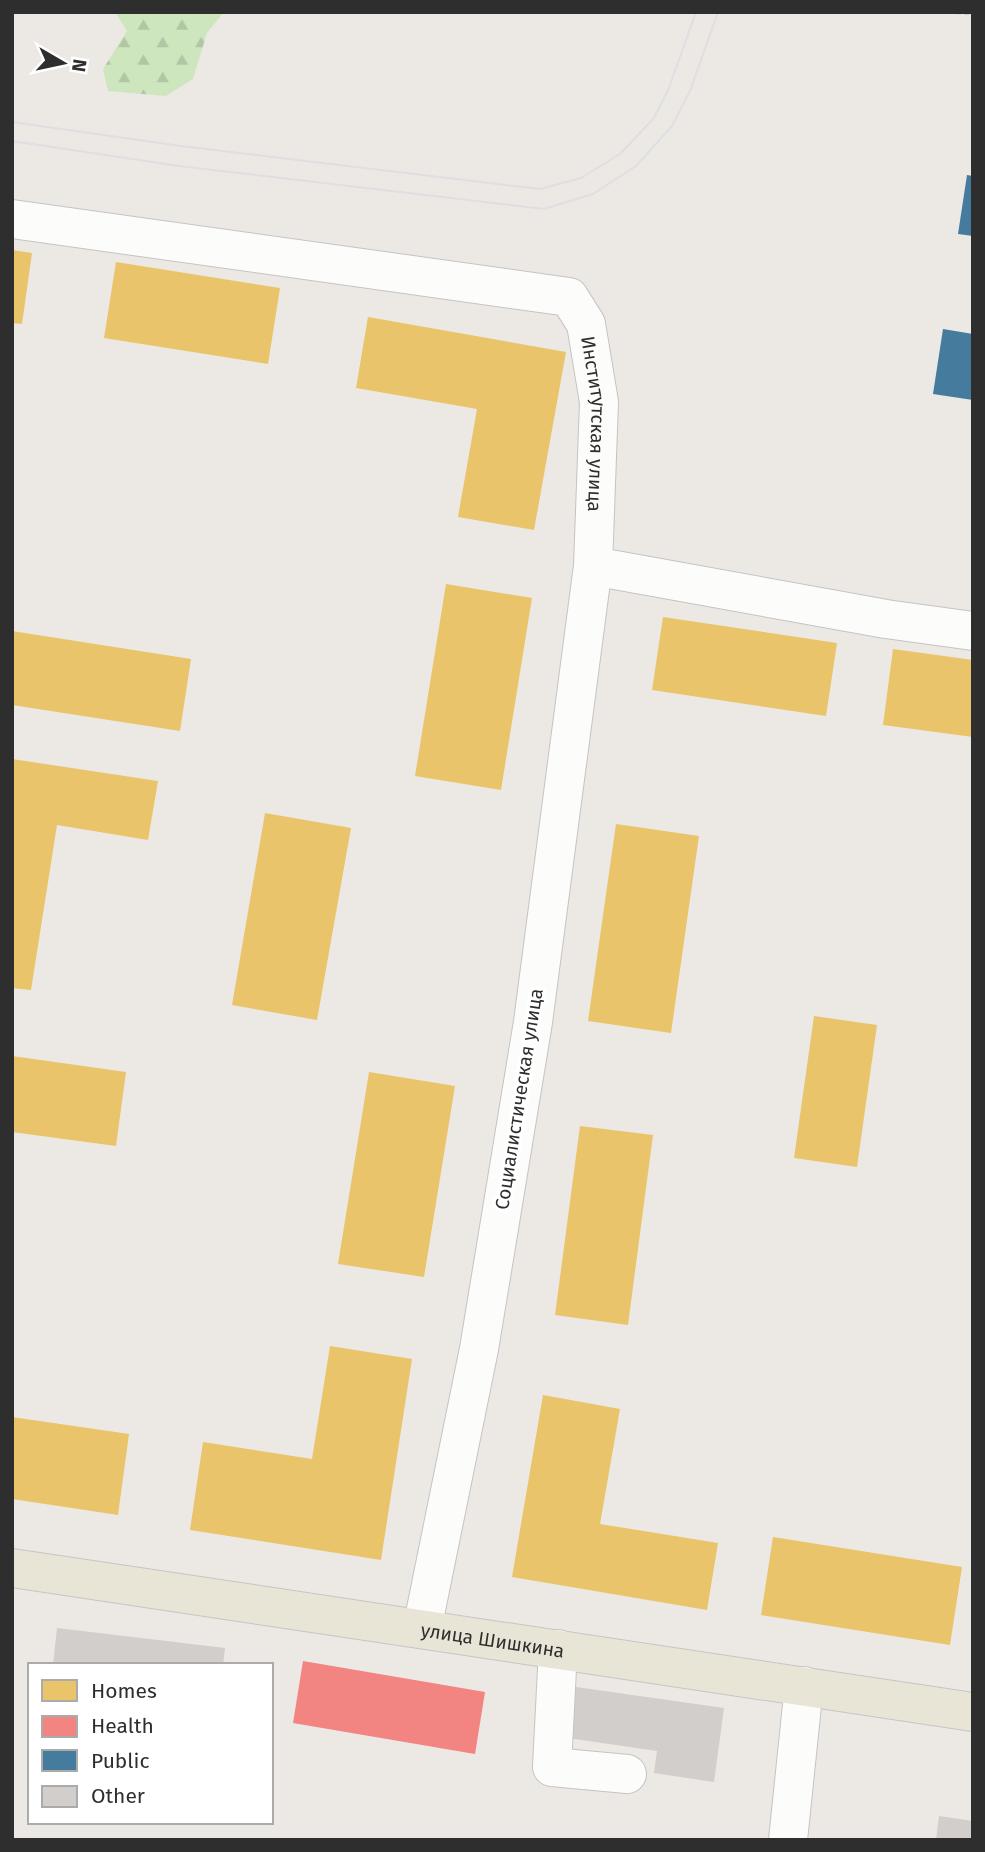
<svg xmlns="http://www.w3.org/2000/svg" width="985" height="1852" viewBox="0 0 985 1852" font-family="'Fira Sans',sans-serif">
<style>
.forest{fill:url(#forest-firs)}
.homes{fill:#e9c46a}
.health{fill:#f28482}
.public{fill:#457b9d}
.building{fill:#d1cecb}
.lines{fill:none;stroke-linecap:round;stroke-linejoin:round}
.minor-casing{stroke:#c5c4c5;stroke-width:40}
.major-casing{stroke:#c6c5c4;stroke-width:40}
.path{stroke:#c9c9c8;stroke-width:4.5;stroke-dasharray:5 3.5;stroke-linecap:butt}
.minor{stroke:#fcfcfb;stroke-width:38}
.major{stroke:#e8e4d6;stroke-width:38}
.tram{stroke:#dfdfe1;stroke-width:2}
.labels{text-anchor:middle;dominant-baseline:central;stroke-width:7;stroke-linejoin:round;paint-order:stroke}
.street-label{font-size:19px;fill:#2e2e2e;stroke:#fff}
</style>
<defs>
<pattern id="forest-firs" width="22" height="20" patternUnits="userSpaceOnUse" patternTransform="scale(1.75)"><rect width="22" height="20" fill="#cee6be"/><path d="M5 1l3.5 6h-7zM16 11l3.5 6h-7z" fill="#b1c6a4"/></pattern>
</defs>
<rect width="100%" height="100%" fill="#ece8e4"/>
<polygon class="forest" points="115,12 224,12 207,33 193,79 166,96 108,91 103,69 127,31"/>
<g class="homes">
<polygon points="12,250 32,253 22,324 12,323"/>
<polygon points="116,262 280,288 268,364 104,338"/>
<polygon points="368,317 566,352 534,530 458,517 477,409 356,388"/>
<polygon points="446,584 532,598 501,790 415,776"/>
<polygon points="663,617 837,643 826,716 652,690"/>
<polygon points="12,631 191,659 180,731 12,705"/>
<polygon points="893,649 973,660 973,737 883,725"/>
<polygon points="12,759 158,781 148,840 57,825 31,990 12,988"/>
<polygon points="265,813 351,828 317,1020 232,1005"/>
<polygon points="616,824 699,836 671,1033 588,1021"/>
<polygon points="814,1016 877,1025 857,1167 794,1158"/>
<polygon points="12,1056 126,1072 116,1146 12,1132"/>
<polygon points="369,1072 455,1086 424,1277 338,1264"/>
<polygon points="580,1126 653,1135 628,1325 555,1315"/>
<polygon points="330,1346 412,1359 381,1560 190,1530 203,1442 312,1459"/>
<polygon points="543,1395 620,1409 600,1524 718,1543 707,1610 512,1577"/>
<polygon points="12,1417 129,1434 118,1515 12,1499"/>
<polygon points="773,1537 962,1567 950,1645 761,1615"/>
</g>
<polygon class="health" points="303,1661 485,1692 475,1754 293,1723"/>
<g class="public">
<polygon points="967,175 973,176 973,236 958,234"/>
<polygon points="943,329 973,334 973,400 933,394"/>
</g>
<g class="building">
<polygon points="57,1628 225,1648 223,1665 53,1665"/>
<polygon points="576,1687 724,1708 714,1782 654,1773 657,1751 568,1738"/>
<polygon points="939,1816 973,1821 973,1840 936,1840"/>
</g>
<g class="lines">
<defs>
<g id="minor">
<path id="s1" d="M 12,219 L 569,297 L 586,324 L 599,402 L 593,566 L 533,1022 L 479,1349 L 422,1629"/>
<polyline points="593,566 886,619 973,631"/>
<polyline points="558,1649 552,1767 627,1774"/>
<polyline points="788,1840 804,1686"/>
</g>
<g id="major">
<path id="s2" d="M 12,1568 L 973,1712"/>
</g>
</defs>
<use href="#minor" class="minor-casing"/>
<use href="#major" class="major-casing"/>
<polyline class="path" points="956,12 973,13"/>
<use href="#minor" class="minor"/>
<use href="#major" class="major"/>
<g class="tram">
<polyline points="12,122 181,146 540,189 581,178 620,154 654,118 669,88 696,12"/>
<polyline points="12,141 179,166 544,209 593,194 636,166 672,126 690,91 718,12"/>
</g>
</g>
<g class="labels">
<g class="street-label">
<text stroke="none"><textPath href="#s1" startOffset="695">Институтская улица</textPath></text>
<text transform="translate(519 1099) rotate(-81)">Социалистическая улица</text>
<text stroke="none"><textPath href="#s2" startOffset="486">улица Шишкина</textPath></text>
</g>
</g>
<rect width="985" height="1852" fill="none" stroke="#2e2e2e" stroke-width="28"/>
<rect x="28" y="1663" width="245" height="161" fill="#ffffff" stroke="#ababab" stroke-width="2"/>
<rect x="42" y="1680" width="35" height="21" fill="#e9c46a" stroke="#ababab" stroke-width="2"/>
<text x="91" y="1698" font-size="21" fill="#2e2e2e">Homes</text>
<rect x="42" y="1716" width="35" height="21" fill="#f28482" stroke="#ababab" stroke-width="2"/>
<text x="91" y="1733" font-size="21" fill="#2e2e2e">Health</text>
<rect x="42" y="1750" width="35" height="21" fill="#457b9d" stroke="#ababab" stroke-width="2"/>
<text x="91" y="1768" font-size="21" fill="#2e2e2e">Public</text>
<rect x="42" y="1786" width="35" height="21" fill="#d1cecb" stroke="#ababab" stroke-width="2"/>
<text x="91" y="1803" font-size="21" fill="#2e2e2e">Other</text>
<g transform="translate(63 63) rotate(99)" stroke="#ffffff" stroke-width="5" paint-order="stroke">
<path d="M0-5L12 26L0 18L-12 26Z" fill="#2e2e2e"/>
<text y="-10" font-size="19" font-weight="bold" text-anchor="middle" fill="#2e2e2e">N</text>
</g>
</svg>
